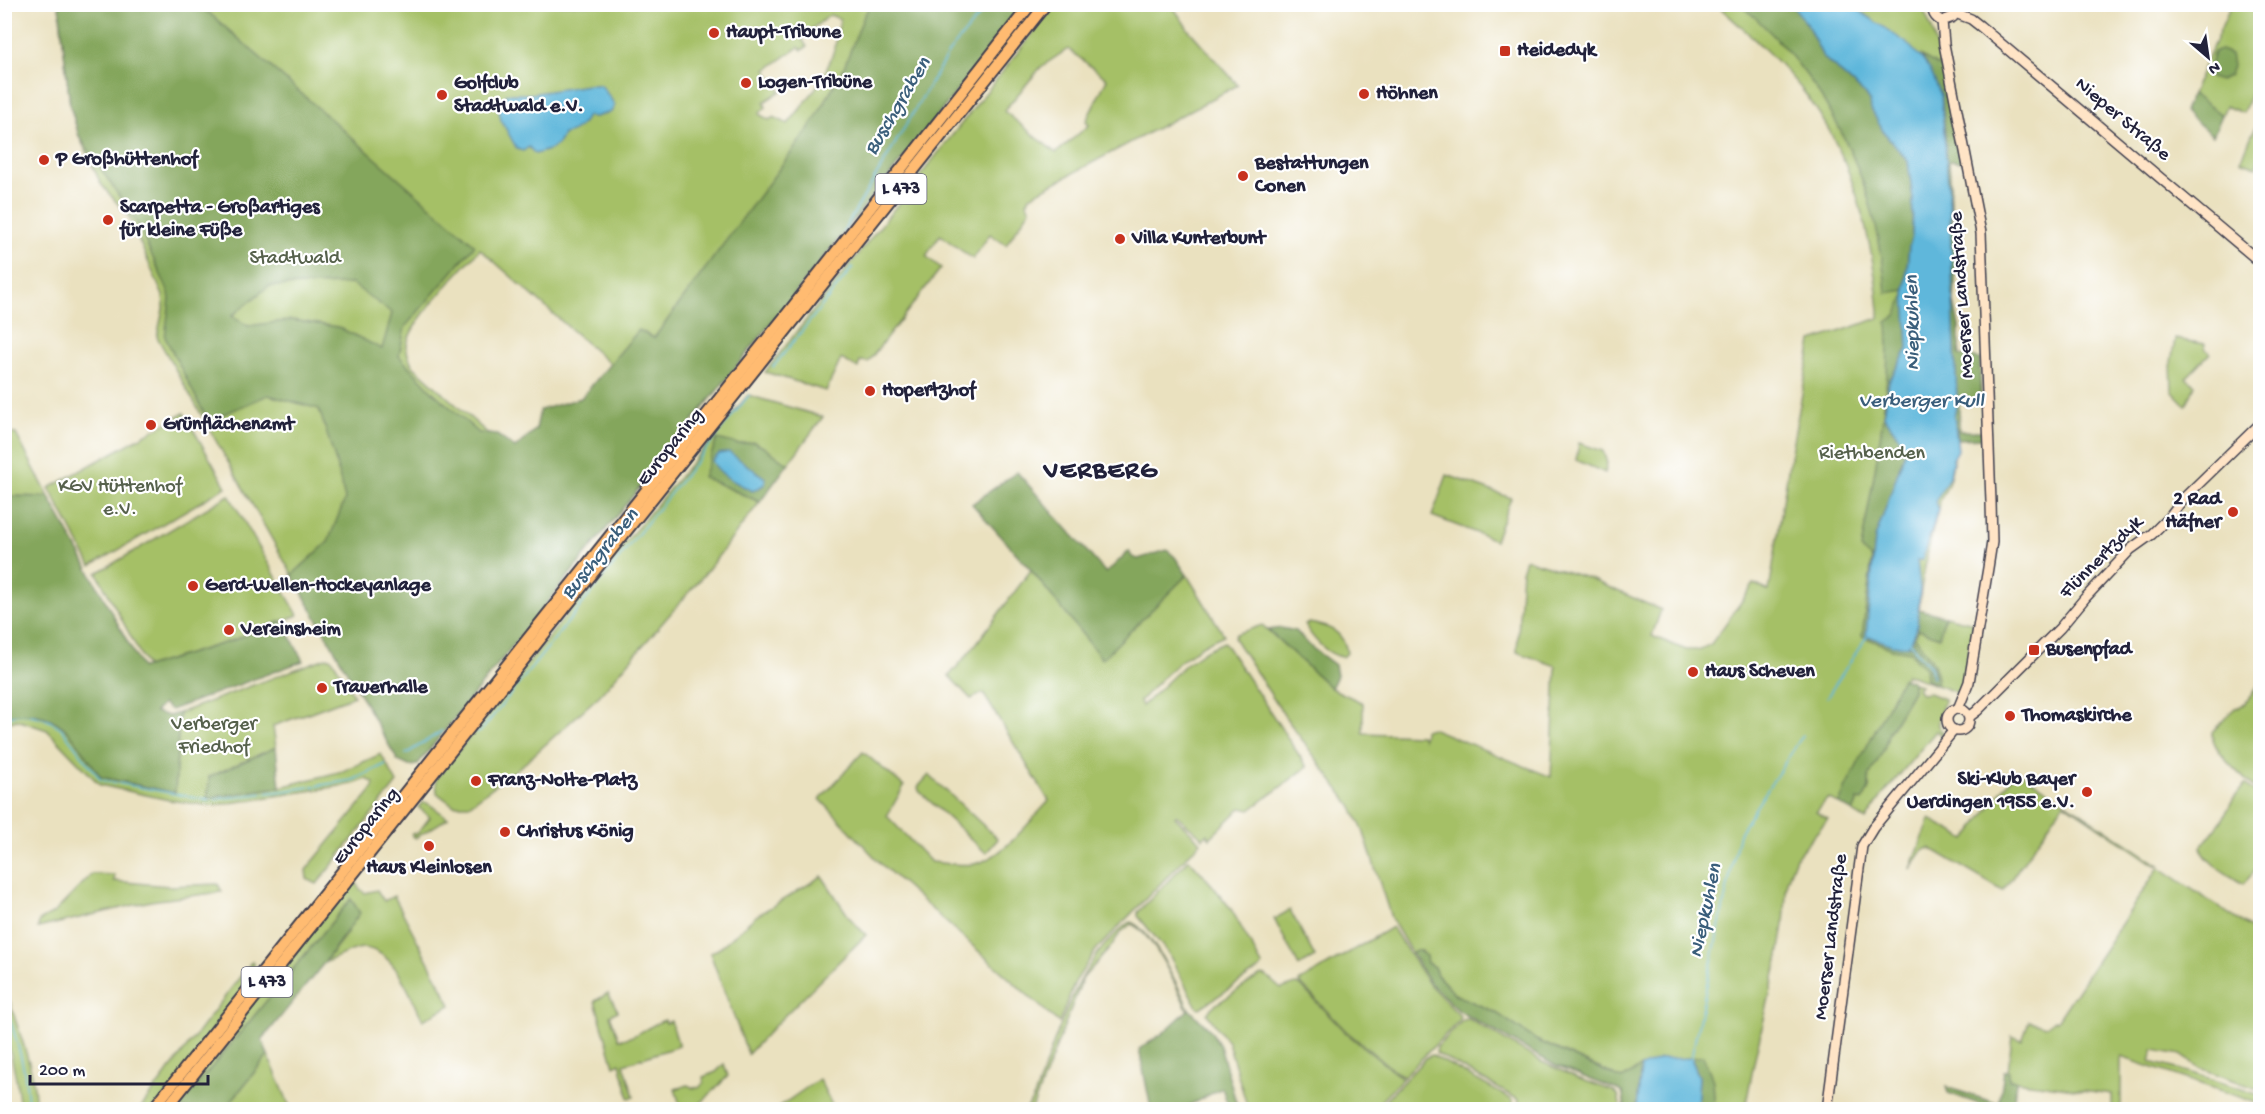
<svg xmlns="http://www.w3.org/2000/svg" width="2265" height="1114" viewBox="0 0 2265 1114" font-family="'Gochi Hand',sans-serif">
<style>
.green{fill:#a5c066;stroke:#647150;stroke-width:1.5;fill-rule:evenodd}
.forest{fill:#84a65b;stroke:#53644b;stroke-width:1.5;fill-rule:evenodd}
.water{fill:#5eb7db;stroke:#406c8b;stroke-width:1.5}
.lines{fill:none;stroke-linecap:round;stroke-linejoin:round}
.stream{stroke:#5eb7db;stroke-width:1.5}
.secondary-casing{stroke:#403f4f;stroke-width:12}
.primary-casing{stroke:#403f4f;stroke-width:14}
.secondary{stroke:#ffe4c6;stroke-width:9}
.primary{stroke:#ffbb71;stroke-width:10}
.poi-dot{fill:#c8321e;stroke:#fff;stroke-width:2}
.labels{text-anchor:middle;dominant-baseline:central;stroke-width:4.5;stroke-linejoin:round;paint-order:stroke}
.shield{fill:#fff;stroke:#646476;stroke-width:1.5}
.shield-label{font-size:18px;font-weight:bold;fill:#22223b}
.poi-label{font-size:20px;font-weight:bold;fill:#22223b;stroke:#fff;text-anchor:start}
.street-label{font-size:20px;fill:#22223b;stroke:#fff}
.park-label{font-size:20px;fill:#56614c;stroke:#fff}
.water-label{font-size:21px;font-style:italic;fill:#3a5e7b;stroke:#fff}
.district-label{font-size:26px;font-weight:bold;letter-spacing:1.5px;fill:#22223b;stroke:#fff}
</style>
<rect width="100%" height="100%" fill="#fff"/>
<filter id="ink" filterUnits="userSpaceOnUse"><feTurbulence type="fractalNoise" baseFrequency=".0167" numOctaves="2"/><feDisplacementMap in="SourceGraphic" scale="12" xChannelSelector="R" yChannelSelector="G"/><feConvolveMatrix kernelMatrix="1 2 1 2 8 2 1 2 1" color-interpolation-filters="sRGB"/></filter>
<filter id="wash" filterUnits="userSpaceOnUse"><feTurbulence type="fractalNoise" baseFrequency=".008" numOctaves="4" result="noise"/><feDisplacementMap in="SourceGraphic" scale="24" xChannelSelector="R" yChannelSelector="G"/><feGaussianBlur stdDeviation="1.35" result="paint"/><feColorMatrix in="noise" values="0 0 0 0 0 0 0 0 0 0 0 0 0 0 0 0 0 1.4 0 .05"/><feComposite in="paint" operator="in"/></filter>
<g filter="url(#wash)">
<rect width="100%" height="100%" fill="#eae1bf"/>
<g class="green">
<path d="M 1056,4 L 1172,5 L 1188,29 L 1238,85 L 1030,196 L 1027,203 L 1030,210 L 1006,245 L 990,234 L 973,259 L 940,235 L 926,256 L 941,268 L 868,362 L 860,361 L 858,368 L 841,359 L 826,391 L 765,372 ZM 1068,49 L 1107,79 L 1086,121 L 1089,125 L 1056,153 L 1004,111 L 1041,67 Z"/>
<path d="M 59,5 L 1026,5 L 417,765 L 409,766 L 402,759 L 398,761 L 157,337 L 164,305 L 163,296 L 129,217 L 101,184 L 79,136 L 70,105 ZM 830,15 L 840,19 C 838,31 836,45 832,56 C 823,82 805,103 788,124 L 774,117 L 769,120 L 759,114 L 766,107 L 764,102 L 781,91 L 766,70 L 799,47 L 802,50 L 807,47 L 801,37 ZM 480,249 L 611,365 L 580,405 L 514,457 L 414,367 C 410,360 406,353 407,345 C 410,321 463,269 480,249 Z"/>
<path d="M 1717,5 L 1921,5 L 1932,29 L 1942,68 L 1922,57 L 1935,75 L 1949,160 L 1951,221 L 1954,223 L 1956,269 L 1953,304 L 1957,325 L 1960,356 L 1979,360 L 1982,404 L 1959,403 C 1958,429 1956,456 1949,481 C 1948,488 1942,494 1940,502 C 1930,539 1922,575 1918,614 L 1944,621 L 1945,616 L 1974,623 L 1961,694 L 1906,674 L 1839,804 L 1828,798 L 1816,812 L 1828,819 L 1796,857 L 1787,881 L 1784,924 L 1779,956 L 1756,1053 L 1745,1109 L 1625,1109 C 1623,1097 1622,1083 1612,1074 L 1536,1040 L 1495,1012 L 1456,995 L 1437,975 L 1434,967 L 1427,963 L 1421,951 L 1416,950 L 1412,954 L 1391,918 L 1363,830 L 1351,806 L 1286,718 L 1234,638 L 1236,634 L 1262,625 L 1331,688 L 1363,703 L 1363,733 L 1421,735 L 1423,739 L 1424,730 L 1431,728 L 1551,777 L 1556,666 L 1517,652 L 1522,569 L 1525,559 L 1590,579 L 1661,610 L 1652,636 L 1686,650 L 1699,650 L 1711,644 L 1754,584 L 1769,591 L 1790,457 L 1812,341 L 1879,318 L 1879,310 C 1872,236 1853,157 1807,96 C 1781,62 1748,33 1717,5 Z"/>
<polygon points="2231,5 2260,5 2260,71 2243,113 2226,106 2222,115 2192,94"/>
<polygon points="2260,115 2260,156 2256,167 2241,161"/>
<polygon points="2175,339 2205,344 2205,349 2210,353 2186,378 2195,385 2186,406 2172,391 2171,362"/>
<path d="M 748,395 L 823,417 L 788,464 C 740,430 742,440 703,477 L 760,502 L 703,576 L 600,695 L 525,763 L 469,805 L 453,805 L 437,793 L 436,779 L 602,570 Z"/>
<polygon points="184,413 226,487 91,566 49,488"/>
<polygon points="5,432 16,434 49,497 5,496"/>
<polygon points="1579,443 1603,451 1607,463 1605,473 1576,460"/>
<polygon points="1447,475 1511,498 1495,540 1432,516"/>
<polygon points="229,495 298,615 231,641 147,667 97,573"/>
<path d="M 1031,570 L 1102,659 L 1187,575 L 1224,635 C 1189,649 1166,673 1140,701 L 1142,706 L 1186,664 L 1206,650 L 1224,642 L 1307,767 L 1250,810 L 1241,808 L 1210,838 L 1207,834 L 1203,838 L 1176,815 L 1175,817 L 1201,842 L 1096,950 L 1075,982 L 1059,1023 L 881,864 L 820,799 L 863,752 L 904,786 L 887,816 L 931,862 C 945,863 960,866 974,864 C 1002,859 1030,821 1049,801 L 983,693 L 971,699 L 949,676 L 973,648 Z"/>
<path d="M 1309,623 C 1329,626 1344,631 1347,653 L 1343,657 C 1328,656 1312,638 1305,625 Z"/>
<path d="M 328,657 L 333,660 L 354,696 L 273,726 L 276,747 L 209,777 L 208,798 L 280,787 L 343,771 L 381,754 L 397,783 L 317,884 L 307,879 L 306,870 L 372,790 L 374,783 L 367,779 L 353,784 L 211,806 L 169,800 L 100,785 L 47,730 L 17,720 L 5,724 L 5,716 C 62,705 72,737 101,777 L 175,793 L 179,713 Z"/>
<path d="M 1913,683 L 1920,685 L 1917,688 L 1921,694 L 1929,693 L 1944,699 C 1944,711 1930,723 1944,733 L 1942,736 L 1936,731 L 1882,796 L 1866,820 L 1853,812 L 1858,800 L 1869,789 L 1869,777 L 1884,749 L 1889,732 L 1913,691 Z"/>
<path d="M 2260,683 L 2260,793 C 2246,780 2211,752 2212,732 L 2235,708 C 2248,706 2252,691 2260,683 Z"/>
<polygon points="2017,770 2159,865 2155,865 2064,803 2003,891 1930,848 1923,850 1910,871 1930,819 1966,839"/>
<polygon points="929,775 998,839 986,853 919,791 918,787"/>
<path d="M 2245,784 L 2260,798 L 2260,866 L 2243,884 C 2230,875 2205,863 2201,847 L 2223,819 L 2232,801 Z"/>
<polygon points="424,802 429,804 448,818 416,838 412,836 412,833 417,834 430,817 418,807"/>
<polygon points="1189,859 1213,886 1231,909 1262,965 1261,968 1200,1008 1197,1007 1168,953 1138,916 1138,912"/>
<polygon points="2159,867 2260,935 2260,1090 2200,1068 2181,1055 2153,1050 2150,1062 2196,1074 2260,1095 2260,1104 2121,1057 2121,1109 2112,1109 2112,1094 2008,1080 2008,1071 2012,1036 2022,1040 2029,1021 2046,1026 2054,1020 2057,1021"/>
<polygon points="92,874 115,875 114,881 169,886 218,884 222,892 151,901 38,928 39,921 54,913"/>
<polygon points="822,876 849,917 866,935 781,1019 748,1054 710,953 718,949 756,916"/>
<path d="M 355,879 L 359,888 L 365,893 L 377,890 L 384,901 L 394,896 L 451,1005 L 423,1020 C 410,996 396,950 363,948 C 355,948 333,959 324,963 L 347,933 L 351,899 L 177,1109 L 139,1110 L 252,961 L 264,990 Z"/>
<polygon points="1290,910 1315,957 1299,966 1274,919"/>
<path d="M 1130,922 C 1150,926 1180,990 1189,1009 L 1188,1011 C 1178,990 1152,931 1131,924 L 1120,933 L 1110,948 L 1083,978 L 1032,1109 L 1026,1110 L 1034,1097 C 1056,1039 1076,959 1130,922 Z"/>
<polygon points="1392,927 1429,984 1460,1016 1460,1020 1404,1076 1396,1072 1346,1031 1299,982"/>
<polygon points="1261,975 1266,976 1281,989 1296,984 1300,985 1345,1032 1395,1073 1403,1078 1373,1109 1248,1109 1228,1042 1207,1014 1212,1007"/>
<path d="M 5,991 L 9,999 C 19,1034 37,1073 35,1109 L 20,1109 L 16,1078 L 5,1029 Z"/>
<path d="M 608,993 L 618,1011 L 610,1015 L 619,1039 C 635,1039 649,1025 665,1020 L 666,1023 L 671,1021 L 679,1046 L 624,1064 L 634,1097 L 629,1098 L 620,1063 L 614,1066 L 595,1001 Z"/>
<polygon points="1469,1019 1542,1062 1577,1078 1613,1091 1618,1095 1621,1109 1518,1109 1519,1100 1436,1053 1437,1047 1463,1020"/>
<polygon points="268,1055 291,1109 225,1109"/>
<polygon points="1432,1055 1511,1099 1514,1106 1511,1110 1377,1109 1427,1057"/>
<polygon points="724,1064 728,1076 695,1109 679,1109 681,1108 675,1089 688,1085 693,1088 700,1087 704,1082 703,1077 716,1072"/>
<polygon points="819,1079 834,1109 776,1109"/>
</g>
<g class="forest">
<path d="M 59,5 L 200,5 L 475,245 L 405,327 L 399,356 L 433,392 L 479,433 L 497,435 L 515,448 L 536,429 L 540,410 L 581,398 L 639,330 L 654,338 L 813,123 L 844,67 L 863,18 L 870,5 L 1026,5 L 417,765 L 409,766 L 398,761 L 292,575 L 328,542 L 345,499 L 335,459 L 319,409 L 268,395 L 208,421 L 165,337 L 170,299 L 169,293 L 137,223 L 79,136 L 70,105 ZM 352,284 L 392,313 L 382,349 L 338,327 L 292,320 L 248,326 L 232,316 L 269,286 Z"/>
<path d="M 1741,5 L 1792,5 L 1807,24 L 1823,57 L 1866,95 L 1870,101 L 1883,131 L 1908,161 L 1913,199 L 1912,237 L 1909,246 L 1905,290 L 1886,293 C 1878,182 1826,77 1741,5 Z"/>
<polygon points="2221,50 2231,54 2233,66 2230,75 2219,81 2210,78 2208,71 2214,52"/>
<polygon points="1922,56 1942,68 1962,162 1949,161 1952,221 1955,221 1956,269 1954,302 1959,326 1959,355 1980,359 1980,401 1959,402 1959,431 1983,431 1983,438 1958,439 1954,415 1957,401 1945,133 1941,95"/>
<polygon points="2192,94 2222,115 2213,136 2184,111"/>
<path d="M 1906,293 L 1908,349 L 1889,381 L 1884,416 L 1904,444 L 1906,449 L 1875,539 L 1866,635 L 1879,640 L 1908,646 L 1909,644 L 1918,657 L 1928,663 L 1930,675 L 1933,678 C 1938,662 1916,653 1912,639 L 1917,626 L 1918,609 L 1945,616 L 1939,637 L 1919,629 L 1915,637 C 1926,654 1940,663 1936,684 L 1926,680 L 1925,667 L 1916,660 L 1911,652 L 1892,649 L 1862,636 L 1872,559 L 1861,549 C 1873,479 1892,392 1887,322 L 1896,316 Z"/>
<polygon points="717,439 738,444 754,442 765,448 788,464 760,502 703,477"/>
<polygon points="1017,472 1106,573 1129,551 1132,557 1138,559 1167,550 1175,557 1187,575 1102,659 1031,570 972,504"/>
<path d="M 5,496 L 49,497 L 142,668 L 231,641 L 282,621 L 284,624 L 303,661 L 171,710 L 163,704 L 155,712 L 169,716 L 179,713 L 175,793 L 101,777 C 72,737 62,705 5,716 Z"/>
<polygon points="1281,628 1296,631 1311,647 1335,665 1337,676 1331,688 1268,630"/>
<polygon points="1902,678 1912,681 1913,691 1889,732 1884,749 1869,777 1869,789 1862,801 1858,800 1853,812 1839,804 1845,789"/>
<polygon points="276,747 280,787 208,798 209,777"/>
<polygon points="351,899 360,913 324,963 262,1040 268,1055 225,1109 177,1109"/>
<polygon points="1417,950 1426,956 1427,963 1434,967 1437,975 1456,995 1495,1012 1536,1040 1622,1079 1641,1067 1637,1109 1625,1109 1623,1092 1556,1066 1459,1011 1430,983 1412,954"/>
<polygon points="1189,1009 1211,1031 1220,1046 1238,1109 1229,1109 1222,1088 1182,1109 1151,1109 1139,1049 1162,1034"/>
<polygon points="1703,1056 1713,1081 1715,1109 1697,1109 1699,1077 1691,1058"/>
<polygon points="2004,1071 2009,1071 2009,1080 2016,1081 2013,1109 1993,1109 1948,1093 1946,1087 1999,1104"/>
</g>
<g class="water">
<polygon points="1792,5 1851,5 1908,44 1922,59 1930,70 1941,95 1949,196 1957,402 1954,415 1958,450 1953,459 1950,475 1935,502 1938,510 1922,560 1917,560 1920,589 1917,626 1908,646 1892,645 1866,635 1875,539 1906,449 1904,444 1884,416 1889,381 1908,349 1905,290 1909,246 1912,237 1913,199 1908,161 1883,131 1871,109 1870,101 1866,95 1823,57 1807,24"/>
<path d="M 588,85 L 601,85 L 615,105 L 611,112 L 595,117 L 587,116 C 582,126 574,133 563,134 C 559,148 547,151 535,154 L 529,147 L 523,151 L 517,149 L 501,120 L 498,106 L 507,94 L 530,94 Z"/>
<path d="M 729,452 L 765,478 L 765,484 L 753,491 C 737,483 721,477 712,461 L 719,454 Z"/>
<polygon points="1691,1058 1699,1077 1697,1109 1637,1109 1641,1067 1660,1059"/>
</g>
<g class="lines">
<g class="stream">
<polyline points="843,232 949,52 989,4"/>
<polyline points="773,367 853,267"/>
<path d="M 1910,641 C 1913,646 1916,651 1919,655 C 1926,663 1933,664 1932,677"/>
<polyline points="1827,697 1867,636"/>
<path d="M 4,717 C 24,711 45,716 61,728 L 101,780 L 208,800 L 283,791 L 353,780 L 386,764"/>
<polyline points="476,733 481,731 749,395"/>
<polyline points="406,754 442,731"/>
<path d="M 4,1002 C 16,1037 28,1073 28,1110"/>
<polyline points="1691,1059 1739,833 1803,735"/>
</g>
</g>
</g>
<g filter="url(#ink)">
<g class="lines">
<defs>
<g id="secondary">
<path d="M 1934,4 C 1931,12 1935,18 1942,21 L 1953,17 L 1956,9 L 1954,4"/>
<polyline points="1955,13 1971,19 1980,26 2260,262"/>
<polyline points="1942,21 1944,44 1981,233 1991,502 1992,542 1988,568 1969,682 1958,709"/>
<circle cx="1958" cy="720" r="11"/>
<polyline points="1969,717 1977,711 2060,628 2085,598 2131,549 2152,534 2170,516 2183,499 2260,424"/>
<polyline points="1827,1110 1862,846 1873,828 1954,730"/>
</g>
<g id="primary">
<polyline points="152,1110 787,314 1031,4"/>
<polyline points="165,1110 1046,4"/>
</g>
</defs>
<use href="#secondary" class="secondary-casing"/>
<use href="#primary" class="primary-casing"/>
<use href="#secondary" class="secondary"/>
<use href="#primary" class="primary"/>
</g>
</g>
<g class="poi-dot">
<circle cx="714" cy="33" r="6"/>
<rect x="1499" y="45" width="12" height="12" rx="3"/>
<circle cx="746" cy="83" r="6"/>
<circle cx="1364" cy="94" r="6"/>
<circle cx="442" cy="95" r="6"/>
<circle cx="44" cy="160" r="6"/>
<circle cx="1243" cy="176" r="6"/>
<circle cx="108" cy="220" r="6"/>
<circle cx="1120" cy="239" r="6"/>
<circle cx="870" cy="391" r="6"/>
<circle cx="151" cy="425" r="6"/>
<circle cx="2233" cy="512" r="6"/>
<circle cx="193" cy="586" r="6"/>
<circle cx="229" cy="630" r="6"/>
<rect x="2028" y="644" width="12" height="12" rx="3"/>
<circle cx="1693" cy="672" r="6"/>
<circle cx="322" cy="688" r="6"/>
<circle cx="2010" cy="716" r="6"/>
<circle cx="476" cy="781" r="6"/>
<circle cx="2087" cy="792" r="6"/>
<circle cx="505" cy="832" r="6"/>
<circle cx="429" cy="846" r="6"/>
</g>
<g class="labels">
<g class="shield">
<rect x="875.5" y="174" width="51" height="30" rx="4.5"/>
<rect x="241.5" y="967" width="51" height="30" rx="4.5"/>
</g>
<g class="shield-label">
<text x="901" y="189">L 473</text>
<text x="267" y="982">L 473</text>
</g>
<g class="poi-label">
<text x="726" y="33">Haupt-Tribune</text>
<text x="1517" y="51">Heidedyk</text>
<text x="758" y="83">Logen-Tribüne</text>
<text x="454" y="84">Golfclub<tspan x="454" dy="23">Stadtwald e.V.</tspan></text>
<text x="1376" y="94">Höhnen</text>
<text x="56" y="160">P Großhüttenhof</text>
<text x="1255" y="164">Bestattungen<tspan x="1255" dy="23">Conen</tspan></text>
<text x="120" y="208">Scarpetta - Großartiges<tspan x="120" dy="23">für kleine Füße</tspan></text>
<text x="1132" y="239">Villa Kunterbunt</text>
<text x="882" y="391">Hopertzhof</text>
<text x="163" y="425">Grünflächenamt</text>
<text x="2221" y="500" text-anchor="end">2 Rad<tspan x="2221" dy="23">Häfner</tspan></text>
<text x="205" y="586">Gerd-Wellen-Hockeyanlage</text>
<text x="241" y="630">Vereinsheim</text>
<text x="2046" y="650">Busenpfad</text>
<text x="1705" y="672">Haus Scheven</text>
<text x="334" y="688">Trauerhalle</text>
<text x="2022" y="716">Thomaskirche</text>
<text x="2075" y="780" text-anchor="end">Ski-Klub Bayer<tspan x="2075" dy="23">Uerdingen 1955 e.V.</tspan></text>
<text x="488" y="781">Franz-Nolte-Platz</text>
<text x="517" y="832">Christus König</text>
<text x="429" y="868" text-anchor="middle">Haus Kleinlosen</text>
</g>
<g class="street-label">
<text transform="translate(2122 120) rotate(40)">Nieper Straße</text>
<text transform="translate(1963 295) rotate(-94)">Moerser Landstraße</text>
<text transform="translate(671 448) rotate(-51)">Europaring</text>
<text transform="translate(2102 558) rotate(-45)">Flünnertzdyk</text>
<text transform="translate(367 827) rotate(-51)">Europaring</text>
<text transform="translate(1832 937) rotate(-83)">Moerser Landstraße</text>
</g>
<g class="park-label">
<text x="295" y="259">Stadtwald</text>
<text x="1872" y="454">Riethbenden</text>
<text x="120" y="487">KGV Hüttenhof<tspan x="120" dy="23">e.V.</tspan></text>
<text x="214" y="725">Verberger<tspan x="214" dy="23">Friedhof</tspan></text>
</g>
<g class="water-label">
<text transform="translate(899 107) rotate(-59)">Buschgraben</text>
<text transform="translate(1914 323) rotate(-91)">Niepkuhlen</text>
<text x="1921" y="402">Verberger Kull</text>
<text transform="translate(601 555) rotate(-51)">Buschgraben</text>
<text transform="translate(1707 911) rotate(-78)">Niepkuhlen</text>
</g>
<g class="district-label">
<text x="1101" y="472">VERBERG</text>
</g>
</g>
<rect width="2265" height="1114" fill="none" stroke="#fff" stroke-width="24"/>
<g transform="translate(2208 57) rotate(151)" stroke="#ffffff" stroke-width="4.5" paint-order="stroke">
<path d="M0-4.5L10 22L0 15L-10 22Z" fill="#22223b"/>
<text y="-9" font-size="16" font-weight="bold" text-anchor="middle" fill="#22223b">N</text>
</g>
<path d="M30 1075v9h178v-9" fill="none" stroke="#22223b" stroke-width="3"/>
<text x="39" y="1075" font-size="18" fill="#22223b" stroke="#ffffff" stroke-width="4.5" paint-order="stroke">200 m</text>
</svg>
